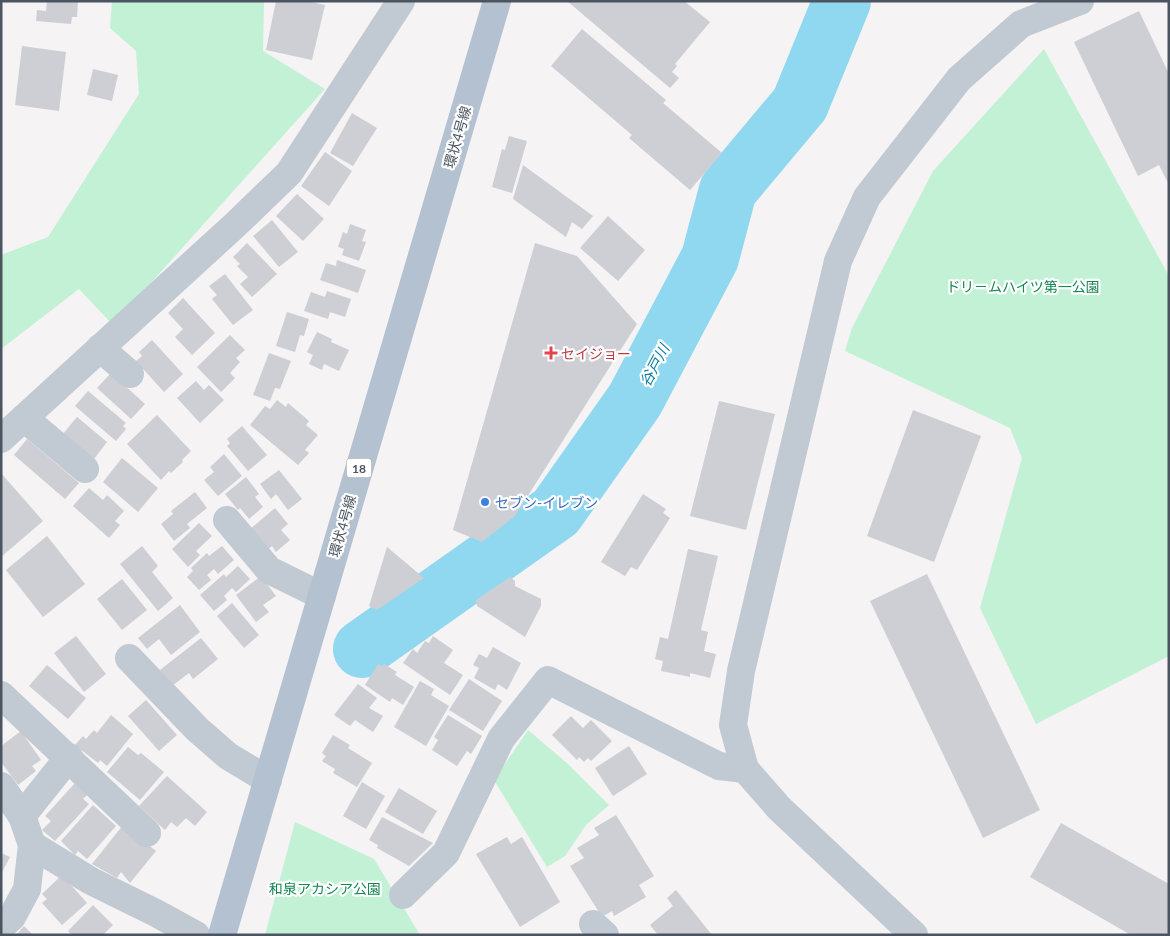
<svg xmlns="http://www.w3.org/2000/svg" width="1170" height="936" viewBox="0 0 1170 936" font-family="Lato,'Noto Sans JP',sans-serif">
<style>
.green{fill:#c2f1d6}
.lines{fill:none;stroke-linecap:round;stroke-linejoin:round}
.river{stroke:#8fd8ef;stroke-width:58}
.building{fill:#cdcfd5}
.minor{stroke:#c1c9d2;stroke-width:28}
.major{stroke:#b3c1d1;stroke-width:28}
.health-dot{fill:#e0444e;stroke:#fff;stroke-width:2}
.shop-dot{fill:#3f7fe0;stroke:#fff;stroke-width:2}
.labels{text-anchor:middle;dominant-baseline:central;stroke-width:4.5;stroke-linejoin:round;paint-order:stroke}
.shield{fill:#fff;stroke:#808890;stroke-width:1}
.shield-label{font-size:12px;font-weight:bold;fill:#4a5561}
.street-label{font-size:14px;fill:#4a5561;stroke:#fff}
.park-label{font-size:14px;fill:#168652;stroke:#fff}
.health-label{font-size:14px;fill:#be3a42;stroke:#fff;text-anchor:start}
.shop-label{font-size:14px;fill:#366cbe;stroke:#fff;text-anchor:start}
.water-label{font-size:15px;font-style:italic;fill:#0b7fa4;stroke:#fff}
</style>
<rect width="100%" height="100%" fill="#f5f3f3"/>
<g class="green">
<polygon points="112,1 264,1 263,51 325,89 113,325 79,289 1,349 1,255 48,237 139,94 136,51 110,28"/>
<polygon points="1044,49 1169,276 1169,656 1036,724 980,608 1022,458 1010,428 845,351 852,328 933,171"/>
<polygon points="528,730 568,764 609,805 586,825 565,856 547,867 494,780"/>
<polygon points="295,822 374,859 420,935 265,935"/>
</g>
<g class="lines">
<polyline class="river" points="362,649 556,512 635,400 710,258 728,190 800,104 842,1"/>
</g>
<g class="building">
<polygon points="47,1 78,1 77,17 72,17 71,24 36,21 37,10 46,11"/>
<polygon points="276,1 306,1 325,5 312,60 266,50"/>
<polygon points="567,1 684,1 710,22 675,64 677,66 672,72 679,78 670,88"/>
<polygon points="1139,11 1169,74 1169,185 1159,165 1138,176 1074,42"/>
<polygon points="582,29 666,100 663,103 722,153 690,190 629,138 632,135 551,66"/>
<polygon points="22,46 66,52 59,111 15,105"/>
<polygon points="93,69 118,75 112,101 87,95"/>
<polygon points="352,113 377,128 353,166 330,153"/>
<polygon points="509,136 527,141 512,193 492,187 502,149 505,150"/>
<polygon points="325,152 352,171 329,206 301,186"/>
<polygon points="523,165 593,216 582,229 572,222 566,237 513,199"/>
<polygon points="297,194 324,219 303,241 276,216"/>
<polygon points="608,216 645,250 618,281 580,248"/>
<polygon points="272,220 298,252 279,267 253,236"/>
<polygon points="350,224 366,230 362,241 366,242 359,261 342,255 344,249 338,247 343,232 347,234"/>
<polygon points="247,243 277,274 252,297 240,284 248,277 237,266 240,264 233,257"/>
<polygon points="535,243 577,256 637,324 515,516 482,542 453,530"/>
<polygon points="337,260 366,270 358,293 320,280 326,263 336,266"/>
<polygon points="225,274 253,310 233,325 212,299 217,295 209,286"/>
<polygon points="327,291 351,299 345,317 330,312 328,319 304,311 311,292 325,297"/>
<polygon points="183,298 215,333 192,355 175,337 183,329 168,313"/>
<polygon points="287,312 309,319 304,336 300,335 295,352 276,346"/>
<polygon points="317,332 332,339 331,342 349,350 339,371 324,364 322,370 309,364 313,355 307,352"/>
<polygon points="230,335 245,350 236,358 240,362 230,373 235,378 221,392 197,367"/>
<polygon points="152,340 183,374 164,392 136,361 142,356 139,352"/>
<polygon points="269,353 291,361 280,389 275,388 270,401 253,395"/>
<polygon points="111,373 145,404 131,419 97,388"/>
<polygon points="196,381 204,390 209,385 224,400 200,423 177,398"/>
<polygon points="88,391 126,423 123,426 126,429 116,441 75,406"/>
<polygon points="277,400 286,407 288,403 309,421 306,425 318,435 305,450 309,453 298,465 250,425 265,406 270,409"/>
<polygon points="719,401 775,414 746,530 690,516"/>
<polygon points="913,410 981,436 934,562 867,536"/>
<polygon points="157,415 191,451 182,460 183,462 171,473 169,471 161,480 127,444"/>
<polygon points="77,417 107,442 94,459 63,434"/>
<polygon points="242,426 267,455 248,471 227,446 230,443 227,439"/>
<polygon points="27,439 79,483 65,499 14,455"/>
<polygon points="224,454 242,476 218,496 204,480 214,472 210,467"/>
<polygon points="122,458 158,488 138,512 103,482"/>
<polygon points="279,470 302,499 288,510 276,494 271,499 260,484"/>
<polygon points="1,473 43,521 1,557"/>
<polygon points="246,477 259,494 255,497 263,507 249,519 240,508 238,510 225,494"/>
<polygon points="89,488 103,500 107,495 124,511 115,521 120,525 109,538 73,506"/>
<polygon points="195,492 207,508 187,524 190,528 174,541 161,524 173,514 171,511"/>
<polygon points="643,494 666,509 663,513 670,518 637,570 631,567 625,576 601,562"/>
<polygon points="275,508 288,524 281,530 290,540 276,552 272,546 267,550 250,529"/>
<polygon points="199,523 212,536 196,551 200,555 188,567 172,549"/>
<polygon points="47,536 85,584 43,617 6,570"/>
<polygon points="142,546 158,566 152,572 173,598 158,611 120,564"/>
<polygon points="222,546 234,560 218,574 214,569 207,575 211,580 199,590 187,577 193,571 191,568 207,553 209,556"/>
<polygon points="387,547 424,578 377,610 369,606"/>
<polygon points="688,549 718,556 701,630 708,632 704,651 716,654 710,678 690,673 690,677 661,671 663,661 655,659 660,637 668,639"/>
<polygon points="238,566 250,579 236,592 232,588 224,596 227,600 214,611 200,595 224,574 226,577"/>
<polygon points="927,574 1040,810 983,838 870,601"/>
<polygon points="261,576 276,596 263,605 269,612 256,622 236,595"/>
<polygon points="510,577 515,581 515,586 541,599 541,606 525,637 477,606 476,600"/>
<polygon points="122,579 147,610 122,630 97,599"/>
<polygon points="232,603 259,635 244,648 217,616"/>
<polygon points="180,605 200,632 171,655 159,639 147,649 138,638"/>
<polygon points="76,636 106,674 84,692 54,653"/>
<polygon points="433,636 453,650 444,663 463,675 450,695 403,663 413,649 417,653 425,641 429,643"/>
<polygon points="201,638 218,659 193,679 189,673 172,686 160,670"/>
<polygon points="493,647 521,663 507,690 498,684 495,690 474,678 479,668 473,665 479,654 487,658"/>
<polygon points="378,664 382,666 384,664 397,672 395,675 414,687 403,705 392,698 390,702 365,685"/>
<polygon points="47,665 86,698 68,719 29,686"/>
<polygon points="469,679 502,701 483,731 449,710"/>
<polygon points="420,681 434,689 431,695 449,706 426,746 394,727"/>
<polygon points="358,684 377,698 369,708 383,716 373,732 355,720 350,726 334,715"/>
<polygon points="146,700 177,735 159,751 128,716"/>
<polygon points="111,715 133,734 107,766 100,760 98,763 75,745 83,736 86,739 94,730 97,733"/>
<polygon points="448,715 482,736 471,754 467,751 457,766 432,750 438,740 434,737"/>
<polygon points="571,716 583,728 591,720 612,741 591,761 588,758 584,762 579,757 577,760 552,735"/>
<polygon points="21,731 41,760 32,766 36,771 18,785 1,762 1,746"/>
<polygon points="333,735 350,745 348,748 372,763 357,787 333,773 335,769 322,761 326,756 322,753"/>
<polygon points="629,746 647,774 613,796 595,768"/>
<polygon points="128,747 138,755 141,753 164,772 140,800 107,772"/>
<polygon points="167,776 207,812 195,826 186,818 177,827 171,822 165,830 139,806"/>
<polygon points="76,782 89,793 83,799 89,804 55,841 42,830 51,821 45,816"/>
<polygon points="362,782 385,796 366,829 343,816"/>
<polygon points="399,788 437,811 423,834 385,812"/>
<polygon points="93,805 116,826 87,859 78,851 75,855 61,841"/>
<polygon points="616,815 654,876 639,885 646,897 614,916 612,911 602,917 570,866 584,858 577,848 599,835 594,828"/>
<polygon points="382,817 433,843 409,866 377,848 378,845 369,840"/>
<polygon points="1061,823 1169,884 1169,935 1131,935 1030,877"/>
<polygon points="123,825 156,851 130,883 121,872 117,878 92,864"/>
<polygon points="507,837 511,844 522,837 560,902 520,927 476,854"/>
<polygon points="1,853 10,857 1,874"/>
<polygon points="62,875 87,903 62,925 42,903 47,899 42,894"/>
<polygon points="676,890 712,935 658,935 650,925 673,906 667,898"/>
<polygon points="93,905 113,925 103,935 72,935 68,931"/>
<polygon points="24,926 33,935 16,935"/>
</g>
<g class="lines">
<g class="minor">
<polyline points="100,348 130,374"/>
<polyline points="24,418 85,469"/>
<polyline points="1,439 235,225 289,173 401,1"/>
<polyline points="227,520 269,570 322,596"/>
<polyline points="129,658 197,729 228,756 268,780"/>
<polyline points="1,695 147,833"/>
<polyline points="1,786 22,816 32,845 27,889 12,917 1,927"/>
<polyline points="22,816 69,757"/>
<polyline points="32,845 91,881 156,913 196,935"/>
<polyline points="403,895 446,853 501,739 548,680 719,766 745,769"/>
<polyline points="593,924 605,935"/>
<polyline points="914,935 779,808 745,769 733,725 741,671 838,261 867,197 959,79 1021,24 1080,1"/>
</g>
<polyline class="major" points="222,935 497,1"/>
</g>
<path class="health-dot" d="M548.5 345.5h5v5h5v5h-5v5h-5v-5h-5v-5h5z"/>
<circle class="shop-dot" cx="485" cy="502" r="5"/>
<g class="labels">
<rect class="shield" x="346.5" y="458.5" width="25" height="19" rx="4"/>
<g class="shield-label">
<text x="359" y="468">18</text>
</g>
<g class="street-label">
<text transform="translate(457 137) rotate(-74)">環状4号線</text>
<text transform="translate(342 526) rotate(-74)">環状4号線</text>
</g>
<g class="park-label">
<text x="1023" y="286">ドリ－ムハイツ第一公園</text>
<text x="325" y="888">和泉アカシア公園</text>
</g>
<g class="health-label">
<text x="561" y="353">セイジョー</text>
</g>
<g class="shop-label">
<text x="495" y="502">セブン-イレブン</text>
</g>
<g class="water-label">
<text transform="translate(654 365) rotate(-62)">谷戸川</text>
</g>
</g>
<rect width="1170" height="936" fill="none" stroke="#4a5561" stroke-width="5"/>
</svg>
